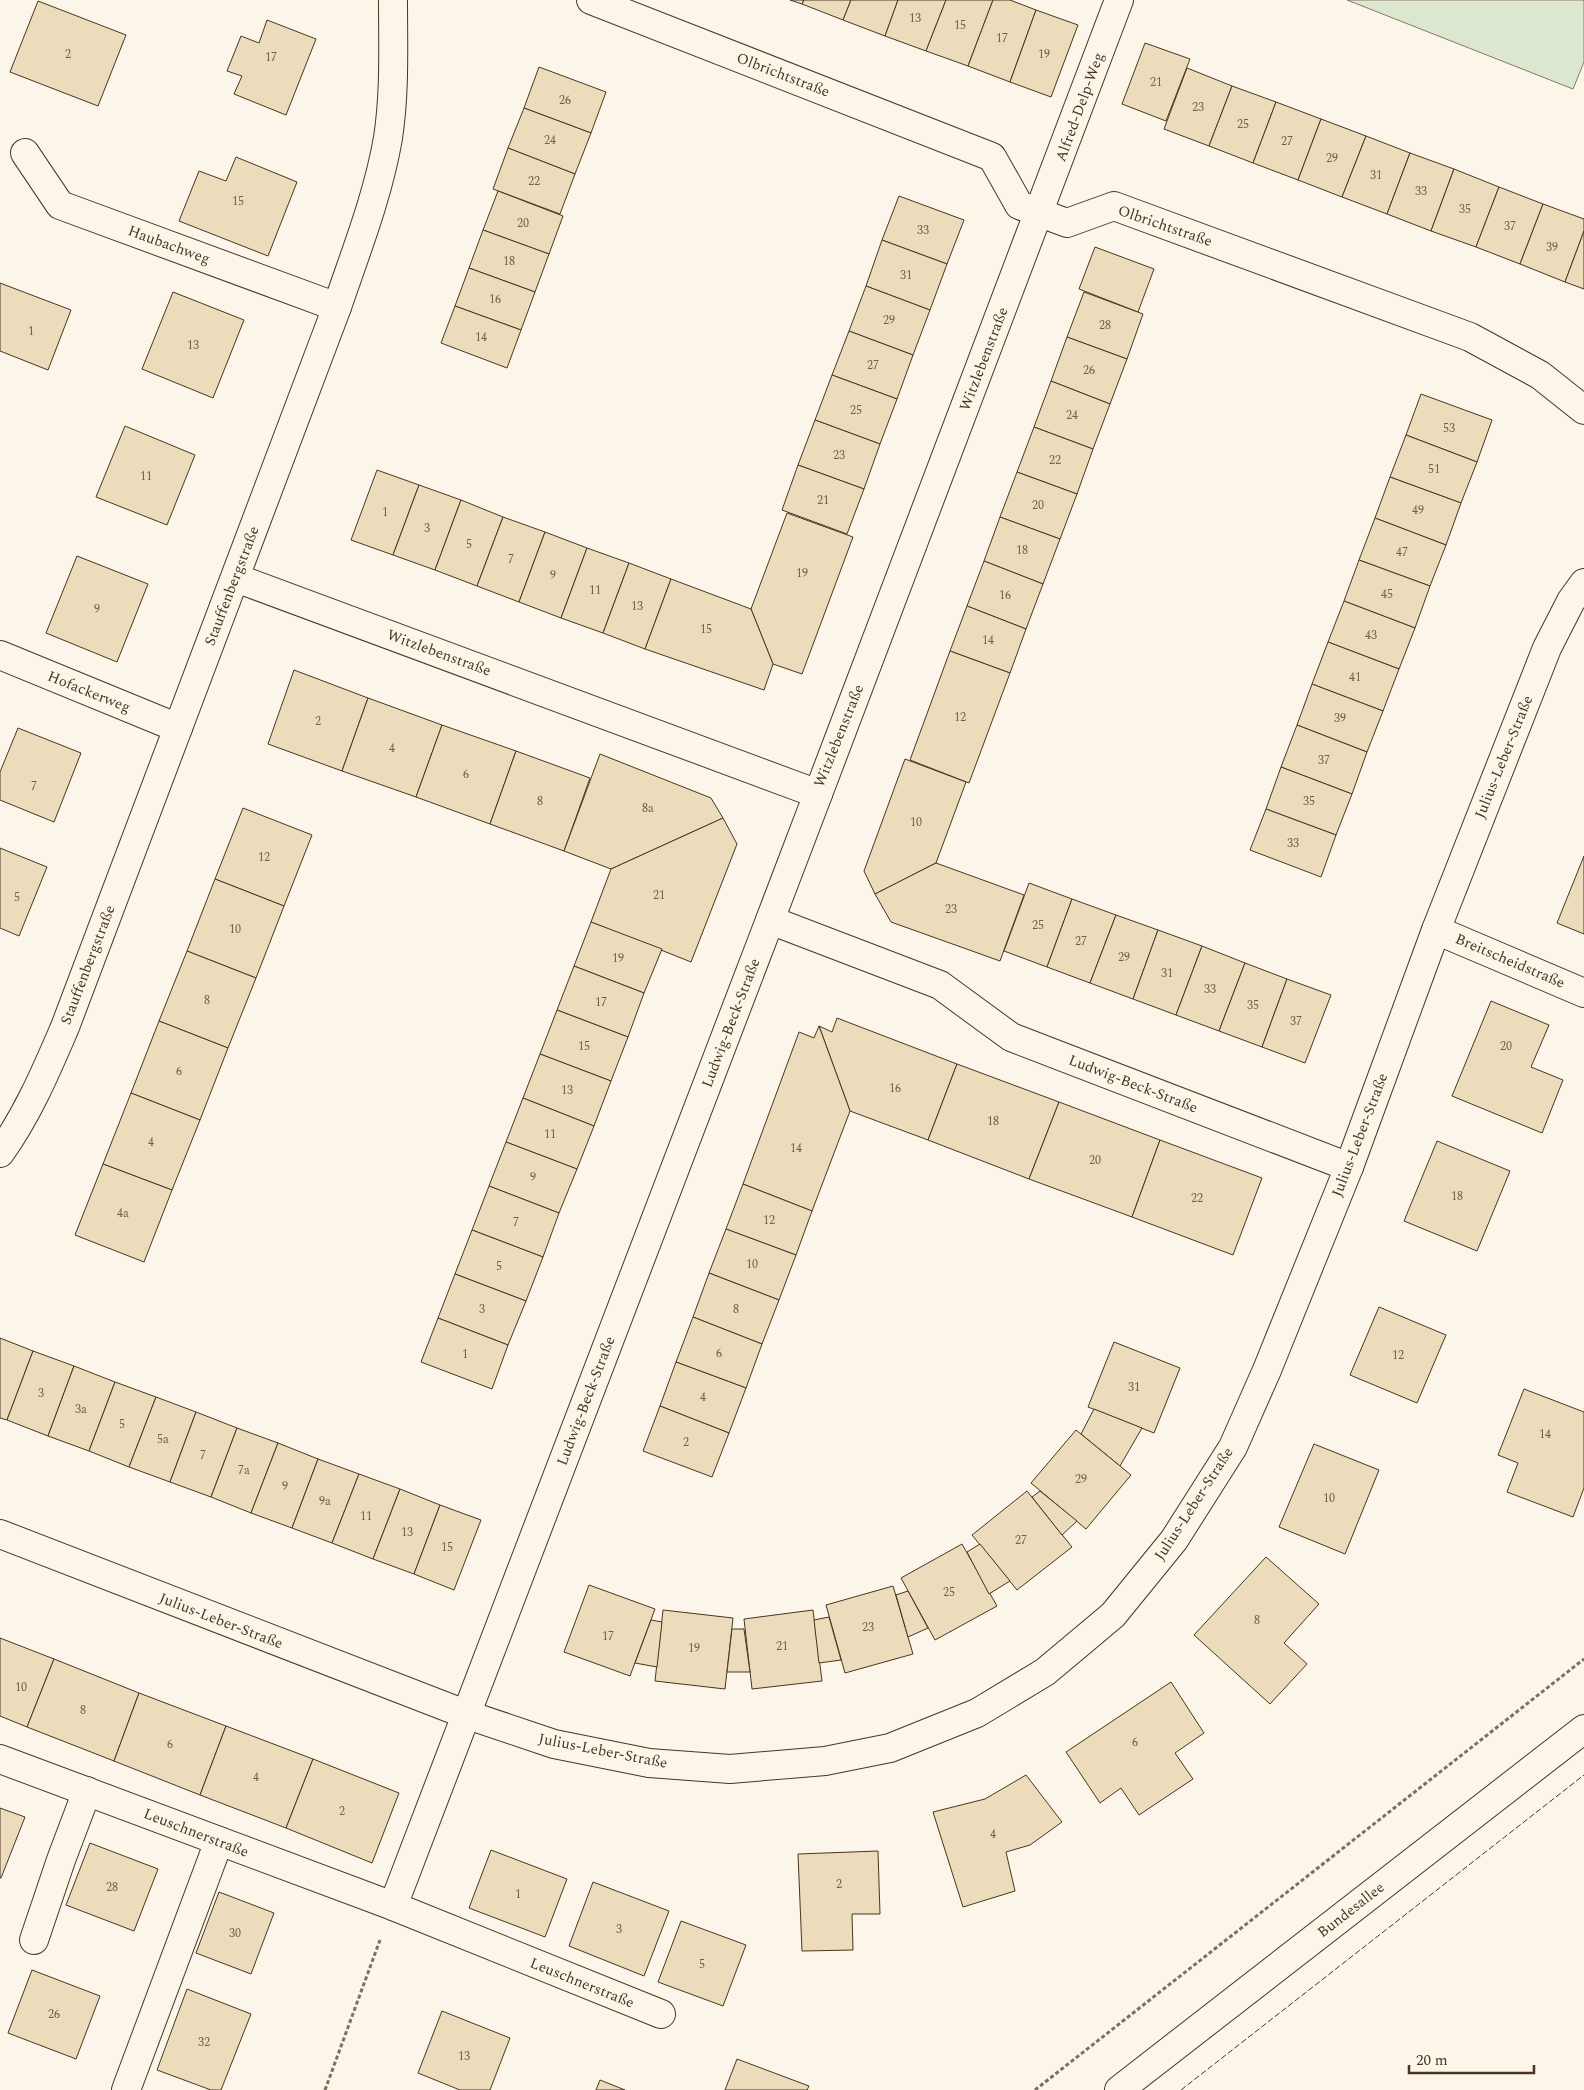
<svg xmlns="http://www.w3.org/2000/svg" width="1584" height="2090" viewBox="0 0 1584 2090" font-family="Spectral,serif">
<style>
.green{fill:#dce7d0;stroke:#887966}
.building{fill:#ecdcbc;stroke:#4a3520}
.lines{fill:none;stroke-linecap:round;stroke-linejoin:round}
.minor-casing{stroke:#4a3520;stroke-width:30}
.major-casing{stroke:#4a3520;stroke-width:30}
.path{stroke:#7f6f5c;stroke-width:3;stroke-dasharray:4 2.5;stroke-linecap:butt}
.minor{stroke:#fbf6e9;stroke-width:28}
.major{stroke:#fbf6e9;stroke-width:28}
.fence{stroke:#4a3520;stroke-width:1;stroke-dasharray:6 2.5;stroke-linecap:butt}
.labels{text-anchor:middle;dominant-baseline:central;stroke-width:4;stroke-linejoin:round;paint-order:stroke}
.number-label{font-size:12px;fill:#725f47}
.street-label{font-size:15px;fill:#4a3520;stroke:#fbf6e9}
</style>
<rect width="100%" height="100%" fill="#fbf6e9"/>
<polygon class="green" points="1347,0 1584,0 1584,62 1573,89"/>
<g class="building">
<polygon points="790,0 804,0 802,4"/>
<polygon points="804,0 851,0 843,20 802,4"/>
<polygon points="851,0 898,0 885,36 843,20"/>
<polygon points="898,0 946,0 926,51 885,36"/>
<polygon points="946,0 993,0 968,66 926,51"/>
<polygon points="993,0 1010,0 1036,10 1010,82 968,66"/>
<polygon points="38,1 126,35 98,106 10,72"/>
<polygon points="1036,10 1078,25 1051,97 1010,82"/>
<polygon points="267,20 316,39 286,115 234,94 242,76 227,71 241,36 259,43"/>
<polygon points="1145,43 1190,59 1166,121 1122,104"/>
<polygon points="539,67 606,92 591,133 524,108"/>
<polygon points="1187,68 1232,86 1209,146 1164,129"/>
<polygon points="1232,86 1276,102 1253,163 1209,146"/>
<polygon points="1276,102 1321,119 1298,180 1253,163"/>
<polygon points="524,108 591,133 575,174 508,148"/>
<polygon points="1321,119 1366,136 1342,197 1298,180"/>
<polygon points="1366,136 1410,153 1387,214 1342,197"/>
<polygon points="508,148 575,174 560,214 493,189"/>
<polygon points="1410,153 1454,169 1431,231 1387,214"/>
<polygon points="236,157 297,182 268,256 179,221 199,171 226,181"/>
<polygon points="1454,169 1499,187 1476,247 1431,231"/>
<polygon points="1499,187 1543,204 1520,264 1476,247"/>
<polygon points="498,191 563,216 549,254 483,230"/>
<polygon points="899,196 964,220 947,264 882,240"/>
<polygon points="1543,204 1584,219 1584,231 1565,282 1520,264"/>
<polygon points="483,230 549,254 535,292 469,268"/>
<polygon points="1584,231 1584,289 1565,282"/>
<polygon points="882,240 947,264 930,310 866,286"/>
<polygon points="1095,247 1154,269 1138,312 1079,289"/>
<polygon points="469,268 535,292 521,330 455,306"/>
<polygon points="0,283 71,310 48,370 0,351"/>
<polygon points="866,286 930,310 913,355 849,331"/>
<polygon points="173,292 244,320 213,398 142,369"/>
<polygon points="1084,292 1143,314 1127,359 1067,337"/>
<polygon points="455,306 521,330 507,368 441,343"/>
<polygon points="849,331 913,355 897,399 832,375"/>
<polygon points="1067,337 1127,359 1110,404 1051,381"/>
<polygon points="832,375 897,399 880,444 815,420"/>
<polygon points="1051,381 1110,404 1093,449 1034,427"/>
<polygon points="1421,394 1492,420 1477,462 1406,435"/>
<polygon points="815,420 880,444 864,489 798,465"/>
<polygon points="125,426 195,455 167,525 96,497"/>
<polygon points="1034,427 1093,449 1077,494 1017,472"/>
<polygon points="1406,435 1477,462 1461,503 1390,477"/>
<polygon points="798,465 864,489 847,534 782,510"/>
<polygon points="377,470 419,485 393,555 351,540"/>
<polygon points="1017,472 1077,494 1060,539 1000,517"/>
<polygon points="1390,477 1461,503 1446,545 1375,518"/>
<polygon points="419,485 461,500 435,570 393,555"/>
<polygon points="461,500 503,517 477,586 435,570"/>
<polygon points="787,513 853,537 802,674 773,664 751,609"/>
<polygon points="503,517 545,532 519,602 477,586"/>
<polygon points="1000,517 1060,539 1043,584 984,561"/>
<polygon points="1375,518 1446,545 1430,586 1359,560"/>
<polygon points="545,532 587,548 561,618 519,602"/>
<polygon points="587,548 629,563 603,633 561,618"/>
<polygon points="77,556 148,584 117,662 46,633"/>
<polygon points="1359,560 1430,586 1415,628 1344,601"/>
<polygon points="984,561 1043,584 1026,629 967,606"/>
<polygon points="629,563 671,579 645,649 603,633"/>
<polygon points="671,579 751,609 773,664 764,690 645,649"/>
<polygon points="1344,601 1415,628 1399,669 1328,642"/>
<polygon points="967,606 1026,629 1010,673 950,651"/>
<polygon points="1328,642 1399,669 1383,711 1312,684"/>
<polygon points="950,651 1010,673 969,783 910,760"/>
<polygon points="294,670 368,698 342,771 268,744"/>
<polygon points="1312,684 1383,711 1367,752 1297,725"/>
<polygon points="368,698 442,725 416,797 342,771"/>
<polygon points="442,725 516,751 490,824 416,797"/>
<polygon points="1297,725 1367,752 1352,794 1281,767"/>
<polygon points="18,728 81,753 54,822 0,800 0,772"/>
<polygon points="516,751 590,778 564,851 490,824"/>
<polygon points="600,754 711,798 723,818 611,869 564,851"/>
<polygon points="905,759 966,782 936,863 875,894 864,871"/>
<polygon points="1281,767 1352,794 1336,835 1266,809"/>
<polygon points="243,808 312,835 284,906 215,879"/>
<polygon points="1266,809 1336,835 1321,877 1250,850"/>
<polygon points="723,818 737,844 691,962 591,922 611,869"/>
<polygon points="0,848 47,867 19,936 0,928"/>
<polygon points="1584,856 1584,934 1557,923"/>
<polygon points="936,863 1024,895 1000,961 891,922 875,894"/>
<polygon points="215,879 284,906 256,978 187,951"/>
<polygon points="1029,883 1072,899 1047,967 1004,951"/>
<polygon points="1072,899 1116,915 1090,983 1047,967"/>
<polygon points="1116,915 1158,930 1133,999 1090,983"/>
<polygon points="591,922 662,949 644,993 574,966"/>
<polygon points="1158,930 1202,946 1176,1015 1133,999"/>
<polygon points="1202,946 1245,963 1219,1031 1176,1015"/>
<polygon points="187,951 256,978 228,1048 159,1021"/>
<polygon points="1245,963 1287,979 1262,1047 1219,1031"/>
<polygon points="574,966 644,993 628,1037 557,1010"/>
<polygon points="1287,979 1331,995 1305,1063 1262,1047"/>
<polygon points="1491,1001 1549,1025 1531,1067 1563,1080 1542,1133 1452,1096"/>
<polygon points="557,1010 628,1037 611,1081 540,1054"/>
<polygon points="837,1018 957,1064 928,1140 850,1111 819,1026 832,1032"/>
<polygon points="159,1021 228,1048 200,1120 131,1093"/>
<polygon points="819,1026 850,1111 812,1211 743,1184 799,1032 814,1038"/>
<polygon points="540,1054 611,1081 594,1126 523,1098"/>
<polygon points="957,1064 1059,1102 1029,1179 928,1140"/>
<polygon points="131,1093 200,1120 172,1190 103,1164"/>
<polygon points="523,1098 594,1126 577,1169 506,1142"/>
<polygon points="1059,1102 1160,1140 1132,1217 1029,1179"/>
<polygon points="1160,1140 1262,1178 1233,1255 1132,1217"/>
<polygon points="1437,1141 1510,1171 1477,1251 1404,1221"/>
<polygon points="506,1142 577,1169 559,1213 489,1186"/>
<polygon points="103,1164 172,1190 144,1262 75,1235"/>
<polygon points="743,1184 812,1211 796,1255 726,1229"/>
<polygon points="489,1186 559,1213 543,1257 472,1230"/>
<polygon points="726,1229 796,1255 779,1300 709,1273"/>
<polygon points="472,1230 543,1257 526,1301 455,1274"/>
<polygon points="709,1273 779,1300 762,1344 693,1317"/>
<polygon points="455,1274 526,1301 508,1345 438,1318"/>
<polygon points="1379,1307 1446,1335 1417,1403 1350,1375"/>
<polygon points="693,1317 762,1344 746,1388 676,1362"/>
<polygon points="438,1318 508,1345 492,1389 421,1362"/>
<polygon points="0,1338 33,1351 7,1420 0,1418"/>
<polygon points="1114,1342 1180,1368 1154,1433 1088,1407"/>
<polygon points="33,1351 74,1366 48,1436 7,1420"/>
<polygon points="676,1362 746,1388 729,1433 660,1406"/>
<polygon points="74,1366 115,1382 89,1451 48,1436"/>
<polygon points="115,1382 156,1397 129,1467 89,1451"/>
<polygon points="1524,1389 1584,1412 1584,1488 1573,1517 1507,1492 1518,1463 1498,1455"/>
<polygon points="156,1397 196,1412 170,1482 129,1467"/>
<polygon points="660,1406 729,1433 712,1477 643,1451"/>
<polygon points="1094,1409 1142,1428 1120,1466 1081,1434"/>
<polygon points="196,1412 237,1428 211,1497 170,1482"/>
<polygon points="237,1428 278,1443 251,1513 211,1497"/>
<polygon points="1076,1430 1131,1475 1086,1529 1031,1483"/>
<polygon points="278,1443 318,1459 292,1528 251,1513"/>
<polygon points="1314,1444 1379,1470 1345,1554 1279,1527"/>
<polygon points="318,1459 359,1474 332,1543 292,1528"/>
<polygon points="359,1474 400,1489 373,1559 332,1543"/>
<polygon points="400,1489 440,1505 414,1574 373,1559"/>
<polygon points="1027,1491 1072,1547 1017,1590 972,1535"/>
<polygon points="1040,1491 1077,1521 1062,1535 1032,1497"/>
<polygon points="440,1505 481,1520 454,1590 414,1574"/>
<polygon points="962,1544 997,1606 935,1640 901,1578"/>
<polygon points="980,1544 1010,1581 989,1594 967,1552"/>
<polygon points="1266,1557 1319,1604 1284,1643 1307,1664 1270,1704 1194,1635"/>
<polygon points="589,1585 655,1609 630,1676 564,1652"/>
<polygon points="893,1586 913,1654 845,1673 826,1605"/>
<polygon points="908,1591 928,1628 908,1637 896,1595"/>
<polygon points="663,1610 733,1618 725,1689 655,1681"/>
<polygon points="813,1610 822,1681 752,1689 744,1619"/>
<polygon points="829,1617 841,1660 819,1663 814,1620"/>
<polygon points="651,1620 662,1622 657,1667 635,1663"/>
<polygon points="732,1629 744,1629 750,1672 727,1672"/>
<polygon points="0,1638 54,1659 27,1727 0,1716"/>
<polygon points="54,1659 139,1693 114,1761 27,1727"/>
<polygon points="1171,1682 1204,1733 1175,1753 1193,1779 1139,1815 1121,1788 1100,1803 1066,1752"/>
<polygon points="139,1693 226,1726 200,1795 114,1761"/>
<polygon points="226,1726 313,1759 286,1828 200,1795"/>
<polygon points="313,1759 399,1793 372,1863 286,1828"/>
<polygon points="1026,1775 1062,1822 1030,1845 1006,1852 1015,1891 963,1907 933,1812 985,1799"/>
<polygon points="0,1808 25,1817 1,1878 0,1878"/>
<polygon points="90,1843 158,1869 134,1931 66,1905"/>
<polygon points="491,1850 567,1879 545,1937 469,1908"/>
<polygon points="878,1851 880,1914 852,1914 853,1950 802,1951 798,1854"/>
<polygon points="593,1882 669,1911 644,1976 569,1946"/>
<polygon points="219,1892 274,1913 251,1974 196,1953"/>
<polygon points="681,1921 746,1945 723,2006 658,1982"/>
<polygon points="32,1970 100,1996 76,2059 8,2033"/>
<polygon points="187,1989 251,2014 221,2090 211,2090 157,2070"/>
<polygon points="442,2011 510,2038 490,2090 460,2090 418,2073"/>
<polygon points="737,2059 809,2086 807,2090 725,2090"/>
<polygon points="600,2080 625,2090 596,2090"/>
</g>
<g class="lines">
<defs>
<g id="minor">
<polyline points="591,0 992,157 1019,205 1067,223 1114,206 1470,337 1540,375 1584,410"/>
<polyline points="25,153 60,205 337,307"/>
<polyline points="236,578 818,794 1119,0"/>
<polyline points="0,655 178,728"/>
<polyline points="770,920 818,794"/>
<polyline points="1436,930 1584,993"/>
<path d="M 0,1153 C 28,1114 46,1071 65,1027 L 337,307 C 356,251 378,196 388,138 C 395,92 393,46 393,0"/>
<polyline points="0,1534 465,1714 554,1744 649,1763 730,1769 825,1761 890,1748 977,1713 1045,1672 1113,1615 1174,1540 1233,1447 1267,1370 1349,1167 1436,930 1547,648 1571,601 1584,583"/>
<polyline points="0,1759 393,1906 661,2014"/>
<polyline points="393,1906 770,920 940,985 1011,1037 1349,1167"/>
<polyline points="34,1940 61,1860 87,1791"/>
<polyline points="126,2090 219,1841"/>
</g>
<polyline id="major" points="1119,2090 1584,1729"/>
</defs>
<use href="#minor" class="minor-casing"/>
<use href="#major" class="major-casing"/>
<g class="path">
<polyline points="325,2090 380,1940"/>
<polyline points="1035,2090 1584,1659"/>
</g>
<use href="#minor" class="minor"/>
<use href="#major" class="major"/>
<polyline class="fence" points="1181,2090 1584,1775"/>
</g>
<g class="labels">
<g class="number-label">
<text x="915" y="18">13</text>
<text x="960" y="25">15</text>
<text x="1002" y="38">17</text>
<text x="68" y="54">2</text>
<text x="1044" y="54">19</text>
<text x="271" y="57">17</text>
<text x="1156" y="82">21</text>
<text x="565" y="100">26</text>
<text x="1198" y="107">23</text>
<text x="1243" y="124">25</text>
<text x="550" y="140">24</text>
<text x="1287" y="141">27</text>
<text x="1332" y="158">29</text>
<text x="1376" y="175">31</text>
<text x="534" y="181">22</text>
<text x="1421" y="191">33</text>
<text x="238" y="201">15</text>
<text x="1465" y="209">35</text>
<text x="523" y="223">20</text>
<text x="1510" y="226">37</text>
<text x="923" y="230">33</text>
<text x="1552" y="247">39</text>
<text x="509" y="261">18</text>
<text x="906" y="275">31</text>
<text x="495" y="299">16</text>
<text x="889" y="320">29</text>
<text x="1105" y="325">28</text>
<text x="31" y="331">1</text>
<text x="481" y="337">14</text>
<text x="193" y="345">13</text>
<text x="873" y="365">27</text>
<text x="1089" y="370">26</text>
<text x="856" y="410">25</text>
<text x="1072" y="415">24</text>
<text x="1449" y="428">53</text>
<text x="839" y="455">23</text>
<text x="1055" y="460">22</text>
<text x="1434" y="469">51</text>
<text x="146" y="476">11</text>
<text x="823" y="500">21</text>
<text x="1038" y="505">20</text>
<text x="1418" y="510">49</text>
<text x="385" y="512">1</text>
<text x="427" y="528">3</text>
<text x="469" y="544">5</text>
<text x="1022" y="550">18</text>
<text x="1402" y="552">47</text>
<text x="511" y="559">7</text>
<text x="802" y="573">19</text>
<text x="553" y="575">9</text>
<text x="595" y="590">11</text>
<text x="1387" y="594">45</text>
<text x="1005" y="595">16</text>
<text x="637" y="606">13</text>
<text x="97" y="609">9</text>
<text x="706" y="629">15</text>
<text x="1371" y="635">43</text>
<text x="988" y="640">14</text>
<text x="1355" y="677">41</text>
<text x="960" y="717">12</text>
<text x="1340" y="718">39</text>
<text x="318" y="721">2</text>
<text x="392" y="748">4</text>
<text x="1324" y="760">37</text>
<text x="466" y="774">6</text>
<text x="34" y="786">7</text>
<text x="540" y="801">8</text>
<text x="1309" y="801">35</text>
<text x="648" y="808">8a</text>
<text x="916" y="822">10</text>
<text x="1293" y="843">33</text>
<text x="264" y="857">12</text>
<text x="659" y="895">21</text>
<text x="17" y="897">5</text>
<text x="951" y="909">23</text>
<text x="1038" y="925">25</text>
<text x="235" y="929">10</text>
<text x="1081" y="941">27</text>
<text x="1124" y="957">29</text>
<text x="618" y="958">19</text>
<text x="1167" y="973">31</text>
<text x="1210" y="989">33</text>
<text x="207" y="1000">8</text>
<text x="601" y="1002">17</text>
<text x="1253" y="1005">35</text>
<text x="1296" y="1021">37</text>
<text x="584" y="1046">15</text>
<text x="1506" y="1046">20</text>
<text x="179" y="1071">6</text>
<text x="895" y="1088">16</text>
<text x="567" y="1090">13</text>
<text x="993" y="1121">18</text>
<text x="550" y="1134">11</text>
<text x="151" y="1142">4</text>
<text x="796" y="1148">14</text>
<text x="1095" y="1160">20</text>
<text x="533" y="1177">9</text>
<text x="1457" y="1196">18</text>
<text x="1197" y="1198">22</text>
<text x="123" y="1213">4a</text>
<text x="769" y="1220">12</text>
<text x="516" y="1222">7</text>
<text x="752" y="1264">10</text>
<text x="499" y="1266">5</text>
<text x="482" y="1309">3</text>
<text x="736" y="1309">8</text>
<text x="719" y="1353">6</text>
<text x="465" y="1354">1</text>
<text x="1398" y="1355">12</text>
<text x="1134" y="1387">31</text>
<text x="41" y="1393">3</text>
<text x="703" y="1397">4</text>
<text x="81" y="1409">3a</text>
<text x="122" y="1424">5</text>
<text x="1545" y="1434">14</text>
<text x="163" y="1439">5a</text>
<text x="686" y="1442">2</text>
<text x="203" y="1455">7</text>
<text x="244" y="1470">7a</text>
<text x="1081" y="1479">29</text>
<text x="285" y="1486">9</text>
<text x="1329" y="1498">10</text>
<text x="325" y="1501">9a</text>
<text x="366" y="1516">11</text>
<text x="407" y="1532">13</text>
<text x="1021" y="1540">27</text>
<text x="447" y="1547">15</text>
<text x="949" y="1592">25</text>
<text x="1257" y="1620">8</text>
<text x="868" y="1627">23</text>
<text x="608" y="1636">17</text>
<text x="782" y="1646">21</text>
<text x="694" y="1648">19</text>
<text x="21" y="1687">10</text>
<text x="83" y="1710">8</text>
<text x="1135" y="1742">6</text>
<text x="170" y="1744">6</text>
<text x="256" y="1777">4</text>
<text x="342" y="1811">2</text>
<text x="993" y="1834">4</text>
<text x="839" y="1884">2</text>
<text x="112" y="1887">28</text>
<text x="518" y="1894">1</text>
<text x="619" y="1929">3</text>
<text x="235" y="1933">30</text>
<text x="702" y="1964">5</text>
<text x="54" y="2014">26</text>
<text x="204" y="2042">32</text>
<text x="464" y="2056">13</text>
</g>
<g class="street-label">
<text transform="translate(783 75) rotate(21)">Olbrichtstraße</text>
<text transform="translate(1080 107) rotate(-70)">Alfred-Delp-Weg</text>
<text transform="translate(1165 226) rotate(19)">Olbrichtstraße</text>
<text transform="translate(169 245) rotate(20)">Haubachweg</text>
<text transform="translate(984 359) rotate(-69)">Witzlebenstraße</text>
<text transform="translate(232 586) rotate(-69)">Stauffenbergstraße</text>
<text transform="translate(439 653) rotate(20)">Witzlebenstraße</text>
<text transform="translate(89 692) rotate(22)">Hofackerweg</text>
<text transform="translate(839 736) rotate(-68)">Witzlebenstraße</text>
<text transform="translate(1504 757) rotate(-68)">Julius-Leber-Straße</text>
<text transform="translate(1510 961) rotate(23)">Breitscheidstraße</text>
<text transform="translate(88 965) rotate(-69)">Stauffenbergstraße</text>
<text transform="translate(731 1023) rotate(-69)">Ludwig-Beck-Straße</text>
<text transform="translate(1133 1084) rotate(21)">Ludwig-Beck-Straße</text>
<text transform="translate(1360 1135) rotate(-69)">Julius-Leber-Straße</text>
<text transform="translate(586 1401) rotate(-69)">Ludwig-Beck-Straße</text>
<text transform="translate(1194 1504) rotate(-57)">Julius-Leber-Straße</text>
<text transform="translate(221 1621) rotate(21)">Julius-Leber-Straße</text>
<text transform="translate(603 1751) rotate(11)">Julius-Leber-Straße</text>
<text transform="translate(196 1833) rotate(21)">Leuschnerstraße</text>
<text transform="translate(1351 1910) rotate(-38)">Bundesallee</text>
<text transform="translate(582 1983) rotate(22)">Leuschnerstraße</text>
</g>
</g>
<path d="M1409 2065v8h125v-8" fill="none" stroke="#4a3520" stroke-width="2.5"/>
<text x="1416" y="2065" font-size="15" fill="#4a3520" stroke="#fbf6e9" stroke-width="4" paint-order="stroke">20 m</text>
</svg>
